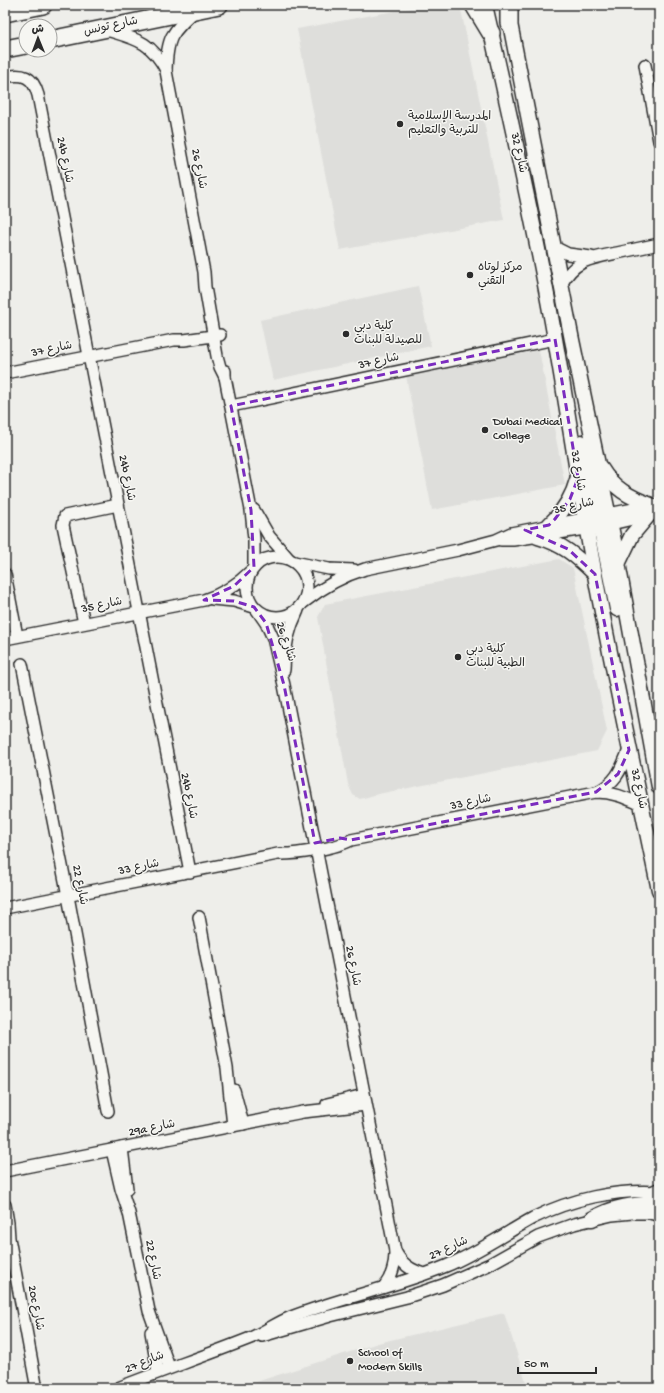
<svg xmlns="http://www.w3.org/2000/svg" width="664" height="1393" viewBox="0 0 664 1393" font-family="'Gochi Hand','Playpen Sans Arabic',sans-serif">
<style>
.built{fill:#dededb}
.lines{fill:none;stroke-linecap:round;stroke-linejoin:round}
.minor-casing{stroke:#2b2b2b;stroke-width:14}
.tertiary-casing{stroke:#2b2b2b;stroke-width:17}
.primary-casing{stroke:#2b2b2b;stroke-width:20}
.minor{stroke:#f6f6f2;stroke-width:11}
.tertiary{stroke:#f6f6f2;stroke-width:14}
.primary{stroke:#f6f6f2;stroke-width:17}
.marked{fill:none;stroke:#7b2cbf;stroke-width:3;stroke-dasharray:8 5;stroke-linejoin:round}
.poi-dot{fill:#2b2b2b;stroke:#f6f6f2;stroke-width:1.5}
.labels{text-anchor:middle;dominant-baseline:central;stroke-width:3;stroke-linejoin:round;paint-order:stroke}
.street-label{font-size:12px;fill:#2b2b2b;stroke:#f6f6f2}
.poi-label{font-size:12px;fill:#2b2b2b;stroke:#f6f6f2;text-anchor:start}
</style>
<rect width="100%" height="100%" fill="#eeeeea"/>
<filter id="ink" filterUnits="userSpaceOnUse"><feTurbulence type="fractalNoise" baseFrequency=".025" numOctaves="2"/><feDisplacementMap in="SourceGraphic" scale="8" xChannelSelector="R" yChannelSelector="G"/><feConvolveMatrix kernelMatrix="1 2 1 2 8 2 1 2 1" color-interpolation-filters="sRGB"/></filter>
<g filter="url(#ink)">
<g class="built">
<polygon points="427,5 460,5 504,220 340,250 297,29"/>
<polygon points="418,286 431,346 273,380 260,320"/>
<polygon points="539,350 565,485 432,510 406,376"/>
<polygon points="559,559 573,568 607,731 597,751 378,794 360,799 353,795 348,784 318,617 325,604"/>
<polygon points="504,1313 528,1388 237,1388 378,1343"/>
</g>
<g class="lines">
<defs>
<g id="minor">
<path d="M 196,10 C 171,33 167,37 166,71 L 204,272 L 205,287 L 217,356 L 220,367 L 225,377"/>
<path d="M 107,30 C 136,39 151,41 166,70"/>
<polyline points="645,65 659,141"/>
<path d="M 5,77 C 23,73 33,76 38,95 L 190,872"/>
<polyline points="554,247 568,254 591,257"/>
<path d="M 561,285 C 574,260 591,258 617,253 C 631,250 645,247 659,244"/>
<polyline points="225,371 225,377 251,510 254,539 254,567"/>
<polyline points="5,373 174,340 184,340 220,335"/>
<polyline points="231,406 555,339"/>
<polyline points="254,510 269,536 289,559"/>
<polyline points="501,540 513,540 598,527 659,513"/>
<circle cx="277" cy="587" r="30"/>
<polyline points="294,562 329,569 354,570"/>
<polyline points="5,574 17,636"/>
<polyline points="212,599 234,601 254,607"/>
<path d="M 304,602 C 323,587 342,576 365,569 L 458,550 L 496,540 L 511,533 L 659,504"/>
<path d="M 257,610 L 266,623 L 273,638 L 284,685 L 395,1251 C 395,1266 392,1276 384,1287"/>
<polyline points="84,623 63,525 65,516 118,505"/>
<path d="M 5,639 L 204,600 C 223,594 237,585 251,571"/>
<polyline points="22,664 68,896 108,1111"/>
<path d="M 284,670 C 284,648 288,630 298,610"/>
<path d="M 597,792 C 617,782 621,769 629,750"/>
<path d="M 5,908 L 278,854 C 294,855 337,848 351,840 L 596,792 C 613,792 626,798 642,805"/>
<polyline points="199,917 227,1068 233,1126"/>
<polyline points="234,1090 243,1124"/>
<polyline points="327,1104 364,1095"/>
<polyline points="122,1148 127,1189"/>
<polyline points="112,1150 121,1189 129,1213 149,1311 169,1367"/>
<polyline points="5,1171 303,1112 366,1105"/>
<polyline points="5,1205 8,1223 9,1238 36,1384"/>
<path d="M 395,1251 C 402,1264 410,1270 424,1274"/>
<polyline points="151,1332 158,1372"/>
<polyline points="262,1336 330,1316 407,1297 443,1285 488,1265 538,1237 574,1224 612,1215 632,1213 659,1213"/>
<path d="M 118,1388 C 161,1371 205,1356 248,1339 C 263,1333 276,1323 291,1317 C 342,1297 396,1287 446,1266 C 477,1253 504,1234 533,1218 C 571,1199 616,1189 659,1192"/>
</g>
<g id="tertiary">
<path d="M 485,5 C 508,107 531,208 550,311 C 566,397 578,484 594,570 C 614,677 637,784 659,890"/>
<polyline points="508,13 572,340 614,541 659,787"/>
<path d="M 581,442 L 595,512 C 597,519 603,523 611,524"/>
<path d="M 601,468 C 613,488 629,497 651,505"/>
<polyline points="588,519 596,524 602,535 617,609"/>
<path d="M 549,525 C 563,512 572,499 577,480"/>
<path d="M 538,537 C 563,544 576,556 595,574"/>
<polyline points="618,564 632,535 648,516"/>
<polyline points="655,1192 659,1190"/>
<polyline points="652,1212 659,1214"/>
<path d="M 592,1219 C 613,1206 635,1204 659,1203"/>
</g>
<g id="primary">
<polyline points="474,5 491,33"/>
<polyline points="509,5 509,23"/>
<polyline points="5,13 43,5"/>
<polyline points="50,40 219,5"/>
<polyline points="5,49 26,45"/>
</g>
</defs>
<use href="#minor" class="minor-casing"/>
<use href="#tertiary" class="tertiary-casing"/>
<use href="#primary" class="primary-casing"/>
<use href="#minor" class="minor"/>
<use href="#tertiary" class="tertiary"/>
<use href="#primary" class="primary"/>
</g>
</g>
<path class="marked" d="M 555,339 L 578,478 L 570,499 L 555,519 L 549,525 L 525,530 L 568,549 L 595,574 L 629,750 L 618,774 L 596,792 L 351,840 L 340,838 L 315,843 L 284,685 L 266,623 L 254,607 L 234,601 L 204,600 L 234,586 L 254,567 L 251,510 L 231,406 Z"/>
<g class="poi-dot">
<circle cx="400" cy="124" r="4"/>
<circle cx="470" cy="275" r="4"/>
<circle cx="346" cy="334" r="4"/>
<circle cx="485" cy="430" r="4"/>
<circle cx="458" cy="657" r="4"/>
<circle cx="350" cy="1361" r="4"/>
</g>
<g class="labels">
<g class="street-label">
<text transform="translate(111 27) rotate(-12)">شارع تونس</text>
<text transform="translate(518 153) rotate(78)">شارع 32</text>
<text transform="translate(64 160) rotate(79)">24b شارع</text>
<text transform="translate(198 169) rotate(79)">شارع 26</text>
<text transform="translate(52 350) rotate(-11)">شارع 37</text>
<text transform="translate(379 362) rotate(-12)">شارع 37</text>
<text transform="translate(577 471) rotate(81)">شارع 32</text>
<text transform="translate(126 478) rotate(79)">24b شارع</text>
<text transform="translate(574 507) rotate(-12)">شارع 35</text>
<text transform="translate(102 606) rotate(-11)">شارع 35</text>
<text transform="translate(285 642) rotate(72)">شارع 26</text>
<text transform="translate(638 789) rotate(78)">شارع 32</text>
<text transform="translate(188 796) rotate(79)">24b شارع</text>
<text transform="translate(471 803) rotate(-11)">شارع 33</text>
<text transform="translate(139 868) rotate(-11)">شارع 33</text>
<text transform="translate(79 885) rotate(79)">شارع 22</text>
<text transform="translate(352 966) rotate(79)">شارع 26</text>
<text transform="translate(152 1129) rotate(-11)">29a شارع</text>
<text transform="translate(449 1249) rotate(-24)">شارع 27</text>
<text transform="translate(152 1260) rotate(79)">شارع 22</text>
<text transform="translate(35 1308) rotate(79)">20c شارع</text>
<text transform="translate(145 1363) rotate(-22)">شارع 27</text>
</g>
<g class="poi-label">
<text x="408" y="117">المدرسة الإسلامية<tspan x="408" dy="14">للتربية والتعليم</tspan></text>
<text x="478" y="268">مركز لوتاه<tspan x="478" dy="14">التقني</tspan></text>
<text x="354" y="327">كلية دبي<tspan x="354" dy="14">للصيدلة للبنات</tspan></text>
<text x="493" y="423">Dubai Medical<tspan x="493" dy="14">College</tspan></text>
<text x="466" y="650">كلية دبي<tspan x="466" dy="14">الطبية للبنات</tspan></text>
<text x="358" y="1354">School of<tspan x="358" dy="14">Modern Skills</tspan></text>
</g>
</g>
<rect width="664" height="1393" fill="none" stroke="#f6f6f2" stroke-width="20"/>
<rect x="10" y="10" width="644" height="1373" fill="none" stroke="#2b2b2b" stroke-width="1.5" filter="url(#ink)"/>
<g transform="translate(38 38) rotate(359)"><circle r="19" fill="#f6f6f2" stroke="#a5a5a2"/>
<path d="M0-3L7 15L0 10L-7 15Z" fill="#2b2b2b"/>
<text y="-6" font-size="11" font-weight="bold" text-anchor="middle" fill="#2b2b2b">ش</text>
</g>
<path d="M518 1367v6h78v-6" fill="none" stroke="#2b2b2b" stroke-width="2"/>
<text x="524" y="1367" font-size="12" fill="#2b2b2b" stroke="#f6f6f2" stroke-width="3" paint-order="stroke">50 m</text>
</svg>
